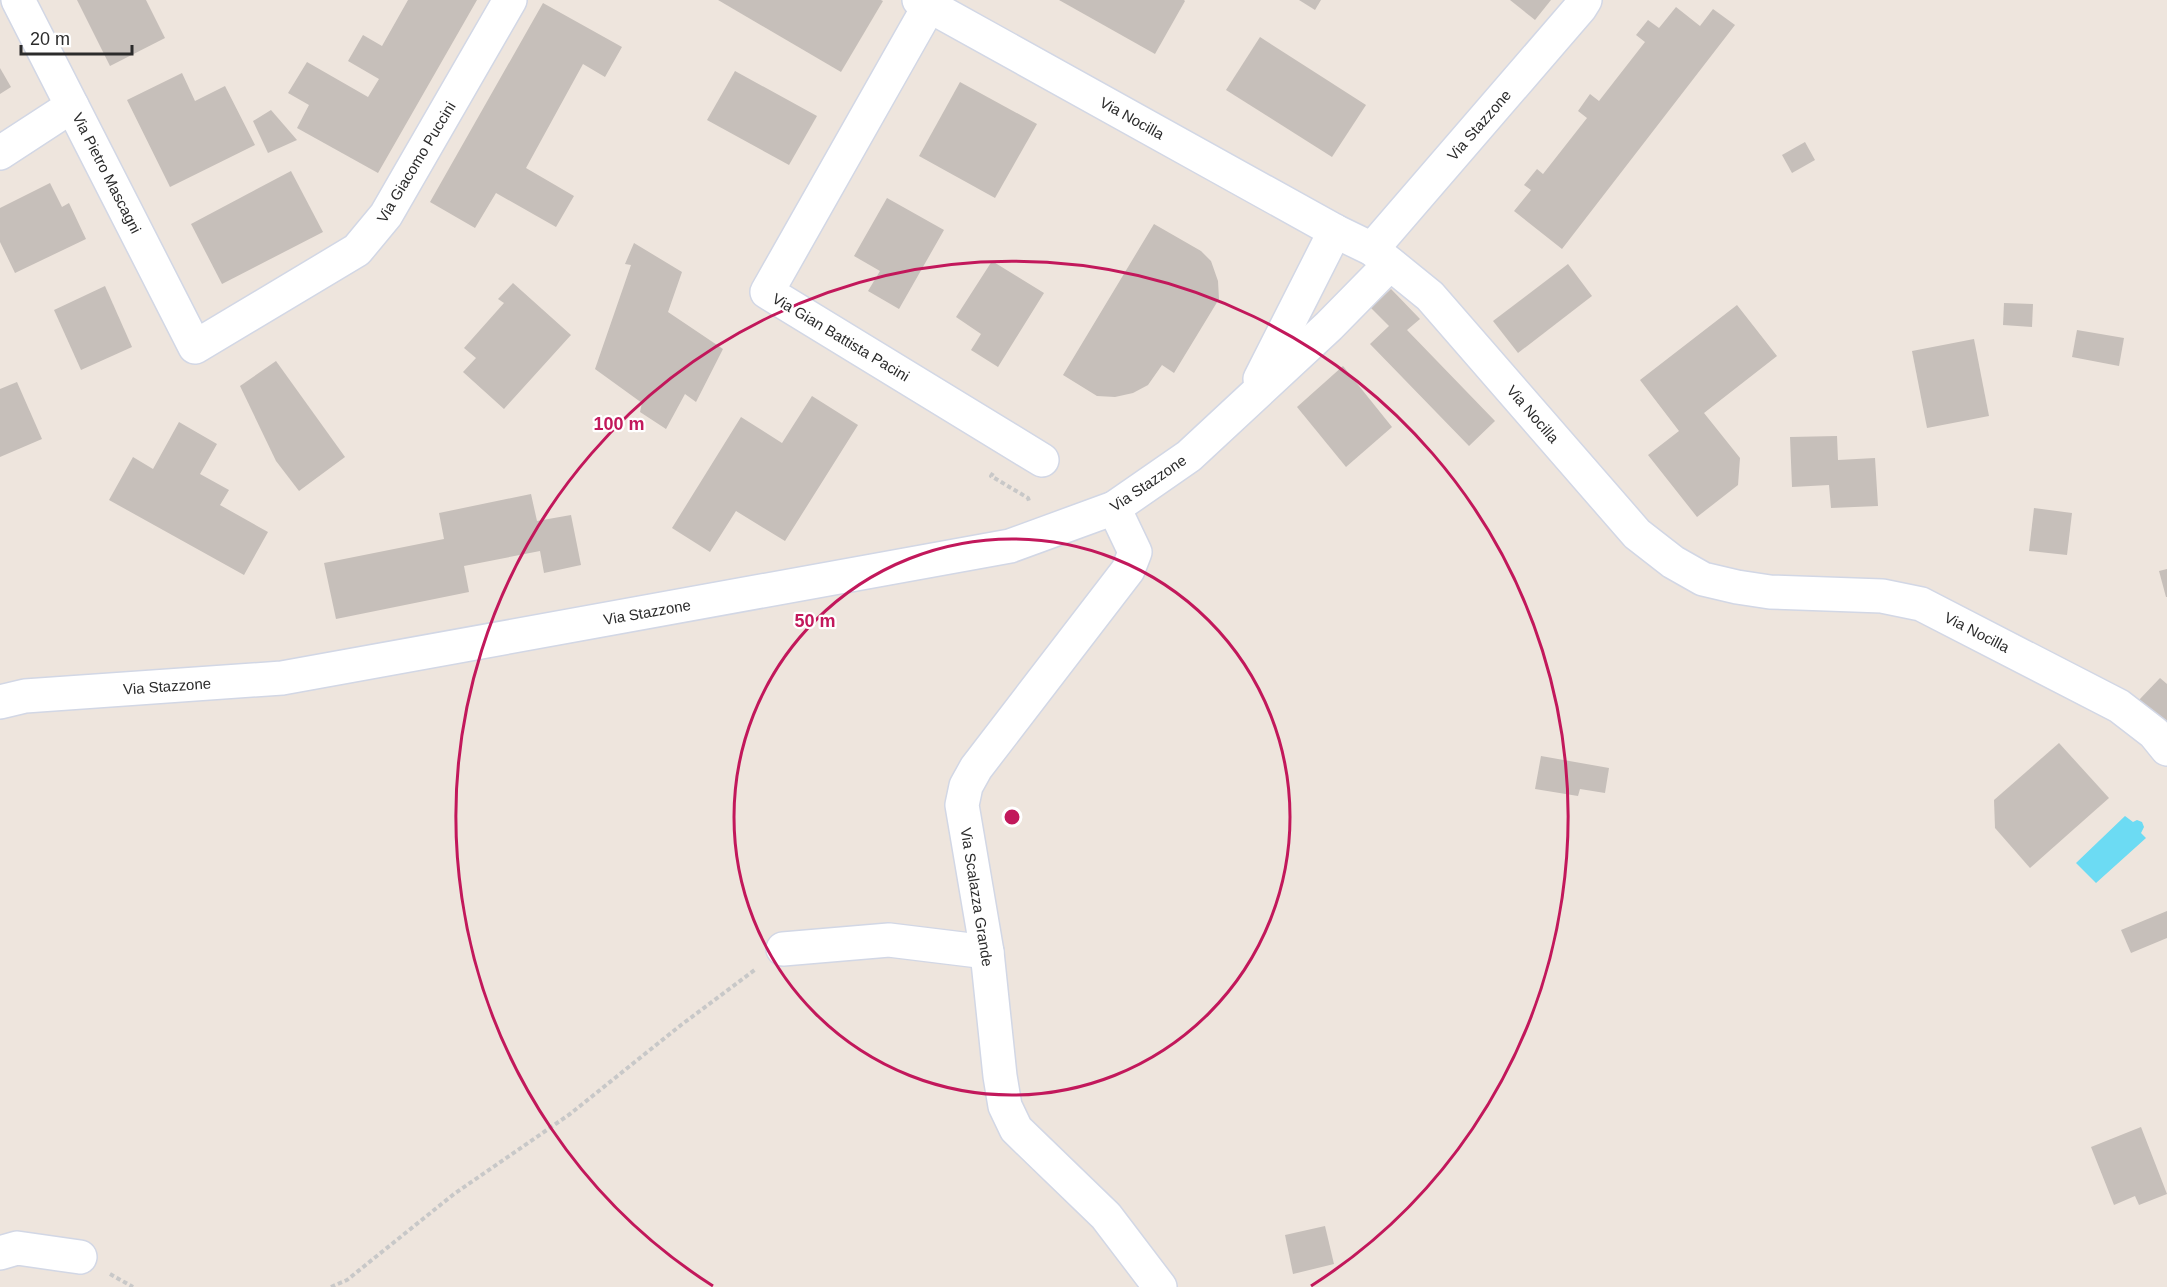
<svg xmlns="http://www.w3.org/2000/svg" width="2167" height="1287" viewBox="0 0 2167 1287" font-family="Arial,sans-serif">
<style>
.water{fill:#6cdbf3}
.building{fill:#c6bfba}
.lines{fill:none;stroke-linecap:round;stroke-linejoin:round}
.minor-casing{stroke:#d2d7e5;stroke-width:36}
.path{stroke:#c8c8c8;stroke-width:4;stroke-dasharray:4.5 3;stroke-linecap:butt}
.minor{stroke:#fff;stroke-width:33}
.ring{fill:none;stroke:#c2185b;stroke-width:3}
.labels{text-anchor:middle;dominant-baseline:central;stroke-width:4.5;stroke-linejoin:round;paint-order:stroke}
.street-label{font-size:15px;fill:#2b2b2b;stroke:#fff}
.centre{fill:#c2185b;stroke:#fff;stroke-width:3}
.ring-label{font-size:18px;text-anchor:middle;font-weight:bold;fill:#c2185b;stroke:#fff;stroke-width:4.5;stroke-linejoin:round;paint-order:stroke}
</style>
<rect width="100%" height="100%" fill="#eee5dd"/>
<polygon class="water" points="2125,816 2133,822 2137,820 2142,822 2144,827 2141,833 2146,838 2096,883 2076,863"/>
<g class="building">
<polygon points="77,0 146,0 165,38 110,66"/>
<polygon points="408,0 477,0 378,173 297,128 309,105 288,93 307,62 368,97 379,79 348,61 363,35 382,46"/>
<polygon points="718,0 881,0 883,1 841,72"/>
<polygon points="1059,0 1184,0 1185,1 1155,54"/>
<polygon points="1299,0 1321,0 1315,10"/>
<polygon points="1510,0 1551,0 1535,20"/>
<polygon points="543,3 622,47 605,77 583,64 526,168 574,196 556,227 496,193 475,228 430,202"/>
<polygon points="1676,7 1700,26 1713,9 1735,25 1562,249 1514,211 1531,190 1524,185 1537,169 1543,174 1587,118 1578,111 1590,94 1599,101 1645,42 1636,35 1648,20 1659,28"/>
<polygon points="1260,37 1366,105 1332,157 1226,90"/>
<polygon points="0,68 11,87 0,94"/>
<polygon points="735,71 817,116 789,165 707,120"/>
<polygon points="182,73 195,101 225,86 255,145 170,187 127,100"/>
<polygon points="960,82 1037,124 995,198 919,156"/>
<polygon points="271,110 297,140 268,153 253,121"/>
<polygon points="1805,142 1815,160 1792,173 1782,155"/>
<polygon points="291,171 323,232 222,284 191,224"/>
<polygon points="50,183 62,207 69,203 86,239 15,273 0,242 0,208"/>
<polygon points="887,198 944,230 899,309 868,291 880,271 854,256"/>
<polygon points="1154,224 1201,251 1211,261 1218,281 1219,299 1174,373 1162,365 1148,385 1133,393 1115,397 1097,396 1063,375"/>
<polygon points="634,243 682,272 668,312 723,349 696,402 685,394 666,429 640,412 642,403 595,369 631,265 625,264"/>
<polygon points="992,261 1044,293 998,367 971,350 981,334 956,317"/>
<polygon points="1568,264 1592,296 1518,353 1493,321"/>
<polygon points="513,283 571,335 504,409 463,372 476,358 464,348 504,303 498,299"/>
<polygon points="105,286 132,347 81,370 54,310"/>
<polygon points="1391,289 1420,319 1407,330 1495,421 1469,446 1370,344 1389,326 1371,308"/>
<polygon points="2004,303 2033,304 2032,327 2003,325"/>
<polygon points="1737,305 1777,356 1704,413 1740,458 1738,485 1697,517 1648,455 1679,431 1640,380"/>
<polygon points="2077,330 2124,338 2119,366 2072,357"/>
<polygon points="1974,339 1989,416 1927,428 1912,351"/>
<polygon points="276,361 345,457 299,491 276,461 240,386"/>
<polygon points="1343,366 1392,427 1346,467 1297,407"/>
<polygon points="17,382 42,439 0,457 0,389"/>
<polygon points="812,396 858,425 785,541 736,511 710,552 672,528 741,417 782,443"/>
<polygon points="179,422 217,444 200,474 229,490 220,505 268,532 244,575 109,500 133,457 153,469"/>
<polygon points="1837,436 1838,460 1875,458 1878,506 1831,508 1829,485 1792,487 1790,437"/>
<polygon points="531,494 537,521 571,515 581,565 544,573 540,551 464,566 469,592 336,619 324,563 444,539 439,513"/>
<polygon points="2034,508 2072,513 2067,555 2029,551"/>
<polygon points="2167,569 2167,597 2166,597 2159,571"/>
<polygon points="2160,678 2167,684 2167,727 2139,700"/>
<polygon points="2059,743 2109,798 2030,868 1995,828 1994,800"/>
<polygon points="1541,756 1609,768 1605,793 1580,789 1578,796 1535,789"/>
<polygon points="2167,911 2167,938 2131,953 2121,930"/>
<polygon points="2141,1127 2167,1194 2139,1205 2135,1196 2114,1205 2091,1147"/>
<polygon points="1325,1226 1334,1264 1293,1274 1285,1235"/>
</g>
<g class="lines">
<defs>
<g id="minor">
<polyline points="18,0 195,347 357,250 386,215 510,0"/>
<polyline points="919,0 1335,231 1372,249 1430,296 1637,534 1673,562 1703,579 1737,587 1770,592 1882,596 1921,604 2119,706 2154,733 2167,749"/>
<polyline points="929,6 767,292 1042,460"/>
<polyline points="0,153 72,106"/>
<polyline points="1372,249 1580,8 1585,0"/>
<polyline points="1260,379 1335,231"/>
<polyline points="1114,508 1135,552 1128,570 976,768 966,786 962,805 987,952 1000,1076 1005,1106 1016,1129 1106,1216 1160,1287"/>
<polyline points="0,702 25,696 282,678 1010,546 1114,508 1189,456 1329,326 1390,264"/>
<polyline points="783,949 889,940 987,952"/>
<polyline points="0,1253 17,1248 80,1257"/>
</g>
</defs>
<use href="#minor" class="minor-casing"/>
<g class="path">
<polyline points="993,473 991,476 1028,498 1029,501"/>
<polyline points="110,1274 133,1287"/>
<polyline points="331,1287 347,1280 454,1194 570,1114 681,1025 756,969"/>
</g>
<use href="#minor" class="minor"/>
</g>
<g class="ring">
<circle cx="1012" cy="817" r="278"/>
<path d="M713 1286A556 556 0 1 1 1311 1286"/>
</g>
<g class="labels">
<g class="street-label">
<text transform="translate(1132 118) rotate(29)">Via Nocilla</text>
<text transform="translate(1479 125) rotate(-49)">Via Stazzone</text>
<text transform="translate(416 162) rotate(-59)">Via Giacomo Puccini</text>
<text transform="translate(107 173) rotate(63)">Via Pietro Mascagni</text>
<text transform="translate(841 337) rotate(31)">Via Gian Battista Pacini</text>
<text transform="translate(1533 414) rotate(49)">Via Nocilla</text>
<text transform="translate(1148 483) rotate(-34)">Via Stazzone</text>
<text transform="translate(647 612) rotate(-10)">Via Stazzone</text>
<text transform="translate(1977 632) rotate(27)">Via Nocilla</text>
<text transform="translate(167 686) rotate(-4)">Via Stazzone</text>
<text transform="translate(977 897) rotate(81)">Via Scalazza Grande</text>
</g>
</g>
<circle cx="1012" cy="817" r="9" class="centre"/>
<g class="ring-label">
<text x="619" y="430">100 m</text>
<text x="815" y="627">50 m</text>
</g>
<path d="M21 45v9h111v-9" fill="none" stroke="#2b2b2b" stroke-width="3"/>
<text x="30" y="45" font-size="18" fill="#2b2b2b" stroke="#ffffff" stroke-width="4.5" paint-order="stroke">20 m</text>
</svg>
